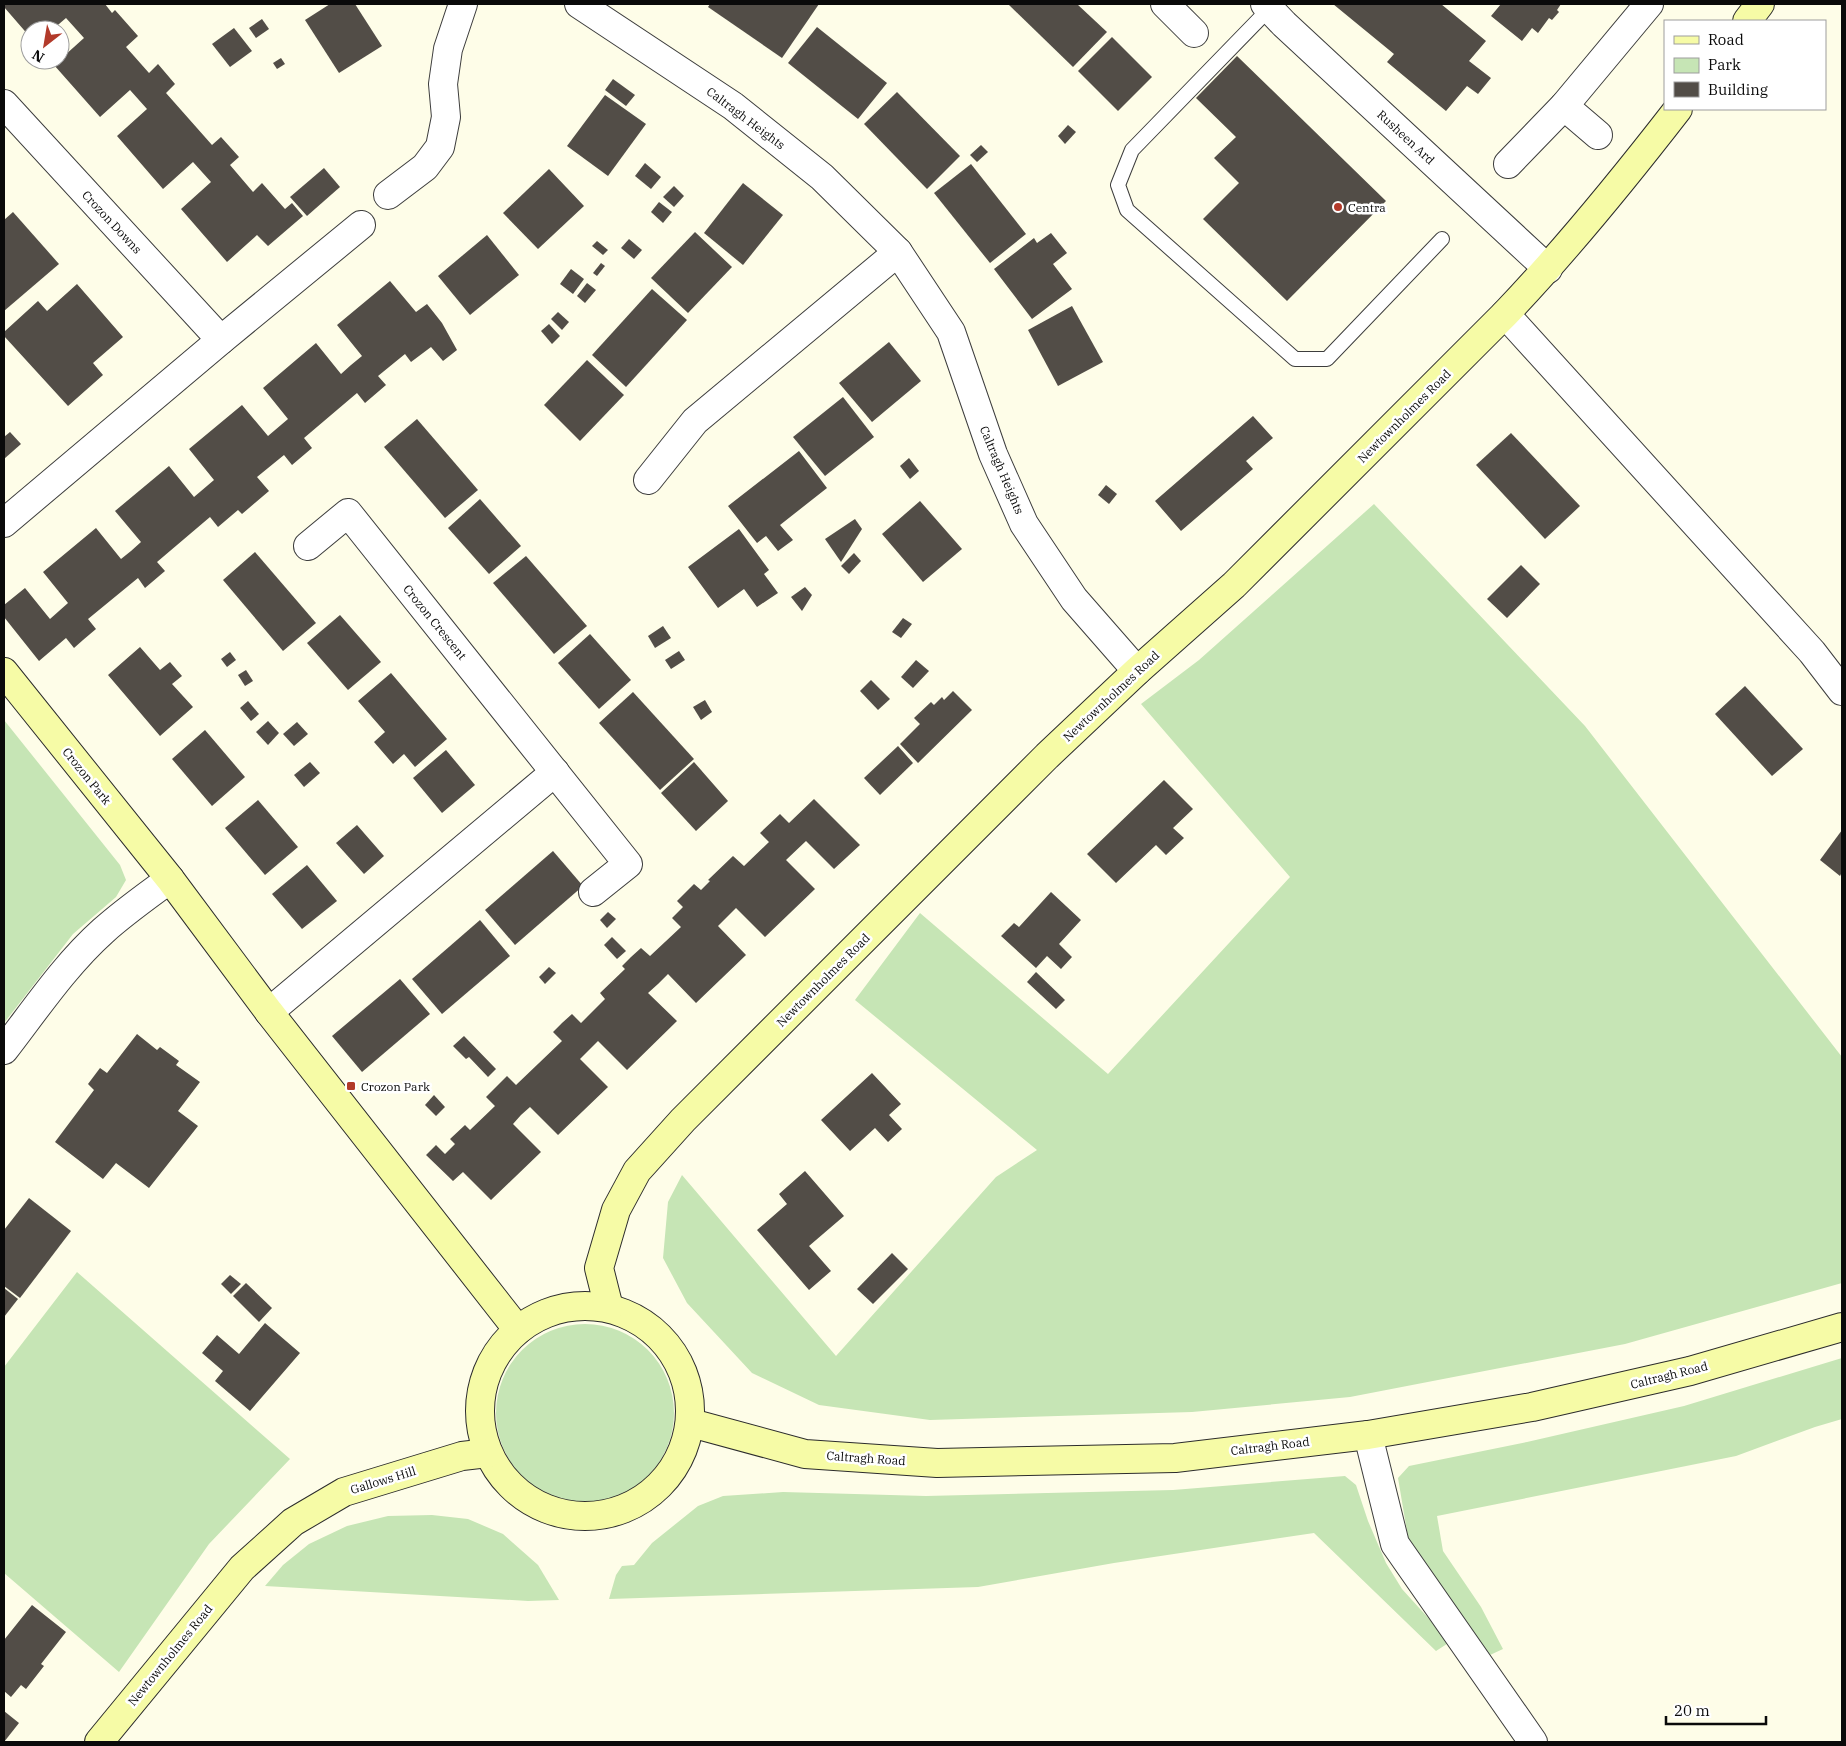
<svg xmlns="http://www.w3.org/2000/svg" width="1846" height="1746" viewBox="0 0 1846 1746" font-family="'IBM Plex Serif',serif">
<style>
.green{fill:#c6e5b5}
.building{fill:#524d47}
.lines{fill:none;stroke-linecap:round;stroke-linejoin:round}
.lane-casing{stroke:#3d3d3d;stroke-width:16}
.street-casing{stroke:#3d3d3d;stroke-width:30}
.secondary-casing{stroke:#2c2c2c;stroke-width:30}
.lane{stroke:#fff;stroke-width:14}
.street{stroke:#fff;stroke-width:28}
.secondary{stroke:#f6fba6;stroke-width:28}
.poi-dot{fill:#b23a2a;stroke:#fff;stroke-width:2}
.labels{text-anchor:middle;dominant-baseline:central;stroke-width:5;stroke-linejoin:round;paint-order:stroke}
.street-label{font-size:12px;fill:#0a0a0a;stroke:#fff}
.poi-label{font-size:12px;fill:#0a0a0a;stroke:#fff;text-anchor:start}
</style>
<rect width="100%" height="100%" fill="#fefde8"/>
<g class="green">
<polygon points="1374,504 1585,726 1842,1057 1842,1283 1625,1344 1350,1397 1192,1412 930,1420 819,1405 752,1373 687,1303 663,1258 668,1202 682,1175 836,1356 996,1177 1037,1150 855,1000 920,913 1108,1074 1290,877 1141,704 1199,660"/>
<polygon points="4,720 120,865 126,880 116,897 73,934 4,1023"/>
<polygon points="77,1272 290,1459 209,1544 119,1672 4,1573 4,1367"/>
<circle cx="585" cy="1413" r="89"/>
<polygon points="1842,1358 1842,1419 1815,1427 1736,1456 1437,1516 1443,1551 1481,1607 1503,1649 1490,1655 1433,1578 1409,1543 1398,1478 1409,1466 1527,1442 1684,1406"/>
<polygon points="1345,1476 1356,1485 1368,1521 1386,1563 1402,1589 1450,1642 1436,1651 1314,1533 1114,1563 978,1587 609,1599 616,1575 622,1566 634,1565 652,1543 698,1506 723,1496 783,1492 926,1496 1173,1490"/>
<polygon points="432,1515 468,1519 503,1534 538,1565 559,1600 528,1601 265,1586 283,1565 309,1544 347,1526 388,1516"/>
</g>
<g class="building">
<polygon points="4,4 105,4 112,13 115,10 138,36 126,47 149,73 158,64 175,84 166,93 212,145 221,137 239,157 230,165 253,192 262,183 285,209 292,203 303,216 268,246 257,235 227,262 181,209 211,182 193,162 163,189 117,136 147,109 130,90 100,117 54,65 84,38 66,18 52,30 30,30 30,37 4,7"/>
<polygon points="330,4 355,4 382,46 339,73 305,20"/>
<polygon points="710,4 819,4 782,58 708,7"/>
<polygon points="1008,4 1077,4 1107,32 1073,67"/>
<polygon points="1333,4 1441,4 1486,41 1469,61 1491,78 1478,94 1467,86 1446,111 1387,62 1394,54"/>
<polygon points="1501,4 1561,4 1557,10 1559,12 1552,20 1549,18 1538,33 1532,28 1522,41 1491,16"/>
<polygon points="262,19 269,29 256,38 249,28"/>
<polygon points="817,27 887,83 858,119 788,63"/>
<polygon points="234,28 252,51 230,67 212,44"/>
<polygon points="1112,37 1152,77 1118,111 1078,71"/>
<polygon points="1237,56 1386,201 1287,301 1203,219 1239,183 1214,158 1236,137 1196,98"/>
<polygon points="281,58 285,64 277,69 273,63"/>
<polygon points="613,79 635,95 626,106 605,90"/>
<polygon points="897,92 960,156 927,189 864,124"/>
<polygon points="605,95 646,124 608,176 567,146"/>
<polygon points="1068,125 1076,132 1065,144 1058,136"/>
<polygon points="981,145 988,152 977,162 970,155"/>
<polygon points="645,163 661,177 651,189 635,176"/>
<polygon points="971,164 1026,234 990,263 934,193"/>
<polygon points="324,168 340,187 307,216 290,197"/>
<polygon points="549,169 584,206 538,249 503,213"/>
<polygon points="743,183 783,215 743,265 704,233"/>
<polygon points="674,186 684,196 674,207 663,197"/>
<polygon points="659,202 672,212 663,223 651,212"/>
<polygon points="13,212 59,264 4,311 4,220"/>
<polygon points="695,232 732,267 688,313 651,278"/>
<polygon points="1051,233 1067,253 1053,264 1072,289 1032,319 994,269 1034,238 1037,243"/>
<polygon points="487,235 519,275 470,315 438,276"/>
<polygon points="629,239 642,250 634,259 621,248"/>
<polygon points="597,241 608,250 603,255 592,246"/>
<polygon points="601,263 605,266 597,276 593,273"/>
<polygon points="571,269 584,279 573,294 560,284"/>
<polygon points="390,281 416,312 427,304 442,323 457,350 443,361 431,347 411,362 405,354 378,376 386,385 365,403 357,393 304,438 312,448 292,465 284,455 257,477 269,491 242,514 238,510 218,527 210,517 157,562 165,571 145,588 138,578 88,619 96,629 83,640 74,648 66,638 39,661 4,617 4,605 25,588 50,619 68,603 43,572 96,528 121,559 131,551 141,542 115,511 169,466 194,497 214,480 189,449 242,405 268,436 288,419 263,388 316,343 341,374 351,365 362,356 337,325"/>
<polygon points="587,283 596,290 585,303 577,296"/>
<polygon points="77,284 123,337 93,363 103,375 68,406 4,336 4,332 38,301 47,311"/>
<polygon points="652,289 687,320 626,387 592,355"/>
<polygon points="1072,306 1103,362 1058,386 1028,330"/>
<polygon points="558,312 569,322 562,330 551,319"/>
<polygon points="549,324 560,336 552,344 541,331"/>
<polygon points="889,342 921,381 872,422 839,383"/>
<polygon points="587,360 624,395 580,441 544,405"/>
<polygon points="843,397 874,437 825,476 793,437"/>
<polygon points="1253,416 1273,438 1246,461 1253,469 1181,531 1155,501"/>
<polygon points="417,419 478,490 445,518 384,447"/>
<polygon points="10,432 21,444 4,459 4,437"/>
<polygon points="1511,433 1580,506 1545,539 1476,465"/>
<polygon points="799,451 827,488 780,525 793,540 778,551 766,536 757,543 728,506"/>
<polygon points="909,458 919,471 910,479 900,466"/>
<polygon points="1106,485 1117,494 1109,504 1098,495"/>
<polygon points="480,499 521,546 489,574 448,528"/>
<polygon points="920,501 962,549 923,582 882,534"/>
<polygon points="855,519 862,529 841,562 825,539"/>
<polygon points="739,529 769,570 764,574 778,593 757,607 744,589 718,608 688,567"/>
<polygon points="255,552 316,623 283,651 223,580"/>
<polygon points="854,553 861,561 849,574 841,566"/>
<polygon points="526,556 587,626 554,654 493,583"/>
<polygon points="1521,565 1540,584 1507,618 1487,599"/>
<polygon points="805,587 812,595 802,611 791,597"/>
<polygon points="340,615 381,662 348,690 307,643"/>
<polygon points="903,618 912,624 901,638 892,632"/>
<polygon points="663,626 671,638 655,648 648,636"/>
<polygon points="590,634 631,680 599,709 558,663"/>
<polygon points="140,647 160,670 170,662 182,676 172,684 193,707 160,736 108,675"/>
<polygon points="679,651 685,660 671,669 665,660"/>
<polygon points="230,652 236,660 227,667 221,659"/>
<polygon points="916,660 929,671 913,688 901,677"/>
<polygon points="246,670 253,681 245,686 238,675"/>
<polygon points="391,673 447,739 415,767 404,754 393,764 374,742 385,732 358,701"/>
<polygon points="871,680 890,699 878,710 860,691"/>
<polygon points="1745,686 1803,749 1772,776 1715,714"/>
<polygon points="953,691 972,710 918,763 900,744 920,724 914,718 931,702 934,705 942,697 944,700"/>
<polygon points="633,692 694,759 660,790 599,723"/>
<polygon points="705,700 712,712 701,720 693,707"/>
<polygon points="248,701 259,714 251,721 240,708"/>
<polygon points="268,721 279,733 268,745 256,732"/>
<polygon points="297,722 308,734 294,746 283,734"/>
<polygon points="205,730 245,777 212,806 172,759"/>
<polygon points="898,746 913,763 880,795 864,778"/>
<polygon points="446,750 475,785 442,813 413,778"/>
<polygon points="310,762 320,773 304,787 294,775"/>
<polygon points="694,762 728,801 696,831 661,793"/>
<polygon points="1164,780 1193,809 1173,828 1184,838 1166,855 1156,845 1116,883 1087,854"/>
<polygon points="814,799 860,845 834,869 806,841 786,860 815,889 765,937 736,908 718,926 746,955 696,1003 668,974 658,984 648,993 677,1021 627,1070 598,1041 580,1059 608,1087 558,1135 530,1107 521,1115 513,1124 541,1152 491,1200 463,1172 453,1181 426,1155 436,1145 445,1154 455,1144 450,1139 465,1125 470,1130 495,1106 486,1097 507,1076 516,1085 562,1041 553,1032 562,1023 572,1014 581,1023 605,999 600,993 625,969 622,966 631,957 641,948 650,956 681,927 672,918 683,907 677,901 694,884 701,890 710,881 708,880 733,856 744,866 769,842 760,833 780,814 789,823"/>
<polygon points="258,800 298,847 265,875 225,828"/>
<polygon points="357,825 384,856 364,874 336,843"/>
<polygon points="1842,830 1842,872 1840,876 1820,860"/>
<polygon points="553,851 583,886 515,945 485,910"/>
<polygon points="307,865 337,901 302,929 272,894"/>
<polygon points="1051,892 1081,920 1059,944 1072,957 1061,969 1047,956 1036,968 1001,936 1014,923 1019,927"/>
<polygon points="608,912 616,919 607,928 600,920"/>
<polygon points="480,920 510,956 442,1014 412,979"/>
<polygon points="612,937 626,951 617,959 604,945"/>
<polygon points="549,967 556,973 545,984 539,977"/>
<polygon points="1036,972 1065,1000 1056,1009 1027,982"/>
<polygon points="400,979 430,1014 362,1072 332,1036"/>
<polygon points="137,1034 157,1050 160,1047 179,1061 176,1065 200,1082 178,1111 198,1126 149,1188 116,1163 103,1179 55,1142 94,1090 88,1084 100,1068 107,1073"/>
<polygon points="464,1036 496,1069 488,1077 469,1057 466,1059 453,1046"/>
<polygon points="872,1073 901,1104 889,1115 902,1129 888,1142 875,1128 850,1151 821,1120"/>
<polygon points="434,1095 445,1107 436,1116 425,1105"/>
<polygon points="805,1171 844,1216 809,1246 831,1271 809,1290 757,1230 787,1204 779,1194"/>
<polygon points="29,1198 71,1231 20,1298 4,1286 4,1230"/>
<polygon points="892,1253 908,1269 873,1304 857,1289"/>
<polygon points="230,1275 241,1284 231,1294 221,1284"/>
<polygon points="246,1283 272,1308 259,1322 233,1296"/>
<polygon points="4,1288 18,1299 4,1317"/>
<polygon points="265,1323 300,1353 250,1411 215,1381 223,1371 202,1353 217,1335 239,1354"/>
<polygon points="32,1605 66,1632 41,1664 44,1666 26,1689 21,1685 11,1697 4,1691 4,1640"/>
<polygon points="4,1711 19,1723 4,1742"/>
</g>
<g class="lines">
<defs>
<polyline id="lane" points="1270,8 1132,150 1118,185 1127,210 1295,359 1327,359 1442,239"/>
<g id="street">
<polyline points="579,4 733,106 822,177 898,252 951,332 993,454 1024,524 1074,599 1137,671"/>
<polyline points="1165,4 1194,33"/>
<polyline points="1265,4 1284,24 1548,269"/>
<polyline points="4,104 221,340"/>
<polyline points="1564,106 1598,135"/>
<polyline points="1508,164 1564,106 1649,4"/>
<polyline points="388,195 425,167 440,147 446,117 443,84 448,49 463,4"/>
<polyline points="1505,314 1812,652 1842,691"/>
<polyline points="648,480 695,421 898,252"/>
<polyline points="4,523 221,340 361,225"/>
<polyline points="308,546 348,513 628,864 593,892"/>
<polyline points="269,1012 555,772"/>
<path d="M 4,1050 C 35,1010 65,965 103,931 C 124,912 147,896 170,879"/>
<polyline points="1368,1435 1395,1544 1533,1742"/>
</g>
<g id="secondary">
<polyline points="1747,21 1760,4"/>
<polyline points="4,672 170,879 269,1012 518,1330"/>
<circle cx="585" cy="1411" r="105"/>
<path d="M 609,1308 L 599,1268 L 616,1210 L 637,1171 L 683,1120 L 1047,756 L 1137,671 L 1234,585 L 1505,314 C 1567,249 1623,180 1678,109"/>
<polyline points="691,1423 805,1454 937,1463 1175,1458 1368,1435 1532,1407 1690,1371 1842,1327"/>
<polyline points="99,1742 242,1568 293,1522 344,1492 462,1456 488,1453"/>
</g>
</defs>
<use href="#lane" class="lane-casing"/>
<use href="#street" class="street-casing"/>
<use href="#secondary" class="secondary-casing"/>
<use href="#lane" class="lane"/>
<use href="#street" class="street"/>
<use href="#secondary" class="secondary"/>
</g>
<g class="poi-dot">
<circle cx="1338" cy="207" r="5"/>
<rect x="346" y="1081" width="10" height="10" rx="2.5"/>
</g>
<g class="labels">
<g class="street-label">
<text transform="translate(746 118) rotate(37)">Caltragh Heights</text>
<text transform="translate(1406 137) rotate(43)">Rusheen Ard</text>
<text transform="translate(112 222) rotate(47)">Crozon Downs</text>
<text transform="translate(1404 416) rotate(-45)">Newtownholmes Road</text>
<text transform="translate(1002 470) rotate(67)">Caltragh Heights</text>
<text transform="translate(435 622) rotate(51)">Crozon Crescent</text>
<text transform="translate(1111 696) rotate(-43)">Newtownholmes Road</text>
<text transform="translate(87 776) rotate(51)">Crozon Park</text>
<text transform="translate(823 980) rotate(-45)">Newtownholmes Road</text>
<text transform="translate(1669 1375) rotate(-14)">Caltragh Road</text>
<text transform="translate(1270 1446) rotate(-7)">Caltragh Road</text>
<text transform="translate(866 1458) rotate(4)">Caltragh Road</text>
<text transform="translate(383 1480) rotate(-17)">Gallows Hill</text>
<text transform="translate(170 1655) rotate(-51)">Newtownholmes Road</text>
</g>
<g class="poi-label">
<text x="1348" y="207">Centra</text>
<text x="361" y="1086">Crozon Park</text>
</g>
</g>
<rect width="1846" height="1746" fill="none" stroke="#0a0a0a" stroke-width="10"/>
<rect x="1664" y="20" width="162" height="90" fill="#ffffff" stroke="#9d9d9d"/>
<rect x="1674" y="36" width="25" height="8" fill="#f6fba6" stroke="#9d9d9d"/>
<text x="1708" y="45" font-size="15" fill="#0a0a0a">Road</text>
<rect x="1674" y="58" width="25" height="15" fill="#c6e5b5" stroke="#9d9d9d"/>
<text x="1708" y="70" font-size="15" fill="#0a0a0a">Park</text>
<rect x="1674" y="82" width="25" height="15" fill="#524d47" stroke="#9d9d9d"/>
<text x="1708" y="95" font-size="15" fill="#0a0a0a">Building</text>
<g transform="translate(45 45) rotate(211)"><circle r="24" fill="#ffffff" stroke="#9d9d9d"/>
<path d="M0-4L9 19L0 12L-9 19Z" fill="#b23a2a"/>
<text y="-8" font-size="14" font-weight="bold" text-anchor="middle" fill="#0a0a0a">N</text>
</g>
<path d="M1666 1716v8h100v-8" fill="none" stroke="#0a0a0a" stroke-width="2.5"/>
<text x="1674" y="1716" font-size="15" fill="#0a0a0a" stroke="#ffffff" stroke-width="4" paint-order="stroke">20 m</text>
</svg>
